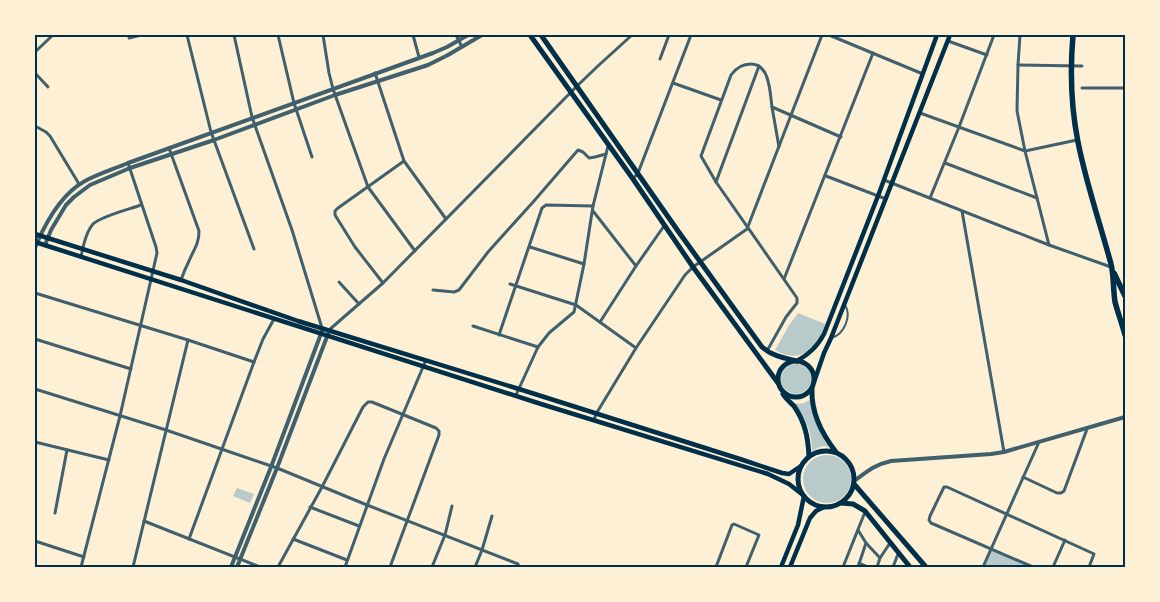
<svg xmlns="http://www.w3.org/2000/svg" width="1160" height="602" viewBox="0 0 1160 602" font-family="'Fira Sans',sans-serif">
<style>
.green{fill:#b9caca}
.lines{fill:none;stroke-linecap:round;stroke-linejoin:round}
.service{stroke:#3f606c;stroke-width:2}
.minor{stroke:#3f606c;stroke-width:3}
.tertiary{stroke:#3f606c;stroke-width:4}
.secondary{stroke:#003049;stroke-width:4.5}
.primary{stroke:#003049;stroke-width:5}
.trunk{stroke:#003049;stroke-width:5.5}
.neatline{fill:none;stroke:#003049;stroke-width:2}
</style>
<rect width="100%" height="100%" fill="#fdf0d5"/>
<g class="green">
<path d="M 798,313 L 825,324 C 823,330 821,337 817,342 C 807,358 790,359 775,350 L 788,327 Z"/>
<circle cx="796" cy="379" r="15"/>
<path d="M 812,398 C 815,420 817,429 829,448 C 823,444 817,448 812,452 C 812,431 806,420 795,403 C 802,405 807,402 812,398 Z"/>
<circle cx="827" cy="479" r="24"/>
<polygon points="237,488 254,494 250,503 233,496"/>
<polygon points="990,548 1031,567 983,567"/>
</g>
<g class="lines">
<path class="service" d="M 831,338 C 844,335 852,316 845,305"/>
<g class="minor">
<polyline points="187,35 211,132 254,249"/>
<polyline points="234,35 252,117 292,230 322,328"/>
<polyline points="278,35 294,103 312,157"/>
<polyline points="323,35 329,73 333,89 368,187 415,251"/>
<polyline points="413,35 419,57"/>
<polyline points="456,35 462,47"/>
<polyline points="829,35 923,74"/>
<polyline points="1020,35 1018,65 1017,111 1025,151 1049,245"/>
<polyline points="129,38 141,35"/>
<polyline points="948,41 987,55"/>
<polyline points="35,52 53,35"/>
<polyline points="660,59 669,35"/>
<polyline points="1018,65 1082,66"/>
<polyline points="35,73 48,87"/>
<polyline points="375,73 404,161 446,219"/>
<polyline points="673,83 721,100"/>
<polyline points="1082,88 1125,88"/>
<polyline points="772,107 779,147"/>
<polyline points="920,113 1025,151 1077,140"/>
<polyline points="35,126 46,132 50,136 79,184"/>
<path d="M 169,148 L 199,231 C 199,244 194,249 189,261 C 186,267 183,274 181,280"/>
<polyline points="945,163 1037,198"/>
<polyline points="826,176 886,199"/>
<polyline points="633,179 638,173 691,35"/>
<polyline points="884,180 1049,245 1111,267"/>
<polyline points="716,182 759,66"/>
<polyline points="930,198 959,127 994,35"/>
<polyline points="593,211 636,266"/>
<polyline points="962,211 1004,452"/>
<polyline points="530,247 584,264"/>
<polyline points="35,250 37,243"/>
<path d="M 81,257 C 83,246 86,232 93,224 C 101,216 130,209 141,205"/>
<polyline points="784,279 873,53"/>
<polyline points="339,282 359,304"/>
<polyline points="383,283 355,247 335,215 335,211 338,208 404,161"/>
<polyline points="510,284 576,305 636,348"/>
<polyline points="433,290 454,292 459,290 488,252 534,201 578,150 583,152 589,158 595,157 606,154"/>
<polyline points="35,293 188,340 254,362"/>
<polyline points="600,322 636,266 664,226"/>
<polyline points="473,326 538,347"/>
<polyline points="329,330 383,283 577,86 599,65 632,35"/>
<polyline points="499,335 542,208 546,205 593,206"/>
<polyline points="35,339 131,369"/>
<path d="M 767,351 L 786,317 L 797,303 L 797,298 L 716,182 L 701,156 L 731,75 C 736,68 742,64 751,64 C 770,64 770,93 772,107 L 841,137"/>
<polyline points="35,389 166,430 277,468 367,505 518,564 519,567"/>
<polyline points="516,395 538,347 549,333 574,312 584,264 593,206 608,146"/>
<polyline points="594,420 596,414 636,348 685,275 693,267 747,229 822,35"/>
<polyline points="35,442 109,460"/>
<polyline points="1023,477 1057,493 1061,493 1064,491 1087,429"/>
<polyline points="310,507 359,526"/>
<polyline points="55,513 67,450"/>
<polyline points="144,521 260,567"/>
<polyline points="189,539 254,362 263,339 274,319"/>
<polyline points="293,539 347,560"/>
<polyline points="35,541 84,557"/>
<polyline points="866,543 880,558"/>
<polyline points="859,563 868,567"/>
<polyline points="81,567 120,416 157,253 156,247 128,163"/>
<polyline points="133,567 188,340"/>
<polyline points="278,567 322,487 363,407 368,402 372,402 436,428 439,431 439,435 390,567"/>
<polyline points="345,567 384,459 426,360"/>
<polyline points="432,567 445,535 452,506"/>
<polyline points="475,567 482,550 492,516"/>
<polyline points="716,567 732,525 734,524 759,535 746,567"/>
<polyline points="843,567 865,512"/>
<polyline points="858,567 866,543 858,530"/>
<polyline points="877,567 880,558 890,543"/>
<polyline points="893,567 898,554"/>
<polyline points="983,567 1039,442"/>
<polyline points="1033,567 931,523 929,520 930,516 944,487 947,487 1092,553 1094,554 1089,567"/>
<polyline points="1053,567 1065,540"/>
</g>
<g class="tertiary">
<path d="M 37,243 C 47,220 63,193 85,181 C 98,174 114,169 128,163 L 433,53 L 447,47 L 468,35"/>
<polyline points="45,245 51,230 66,205 74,197 90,185 130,168 214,140 335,95 428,65 448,55 482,35"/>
<path d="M 854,481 C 868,471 874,465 891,461 L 991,454 L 1004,452 L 1125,417"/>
<polyline points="231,567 271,467 322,331"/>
<polyline points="237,567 277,468 328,334"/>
</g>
<g class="secondary">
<polyline points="35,234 181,280 298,321 519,389 743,460 782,473 789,474 801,466"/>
<polyline points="35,242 541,404 768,474 789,484 803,495"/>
<path d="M 797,361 C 809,354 817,347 824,334 L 878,196 L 937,35"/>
<polyline points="814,382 824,353 831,338 950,35"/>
<polyline points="781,567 798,525 804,496"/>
<polyline points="790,567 810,518 816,511 824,507"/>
</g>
<g class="primary">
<polyline points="530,35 633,179 693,267 778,383"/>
<path d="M 541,35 L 678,231 L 738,314 L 762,347 C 772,356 784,358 797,361"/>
<circle cx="796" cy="379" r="18"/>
<path d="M 812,389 C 811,413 821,433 836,452"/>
<path d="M 783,394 C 786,399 790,402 794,406 C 805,422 808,437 809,456"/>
<circle cx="826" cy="479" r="28"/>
<polyline points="854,484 926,567"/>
<polyline points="841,503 853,504 865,511 910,567"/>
</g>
<g class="trunk">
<path d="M 1073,35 C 1070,70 1071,107 1078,142 C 1086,183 1100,223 1111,264 C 1114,276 1113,289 1115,302 C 1118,313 1122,324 1125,335"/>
<polyline points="1114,273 1125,296"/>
</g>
</g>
<rect width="1160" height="602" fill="none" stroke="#fdf0d5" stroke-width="72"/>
<rect x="36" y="36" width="1088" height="530" class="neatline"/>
</svg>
